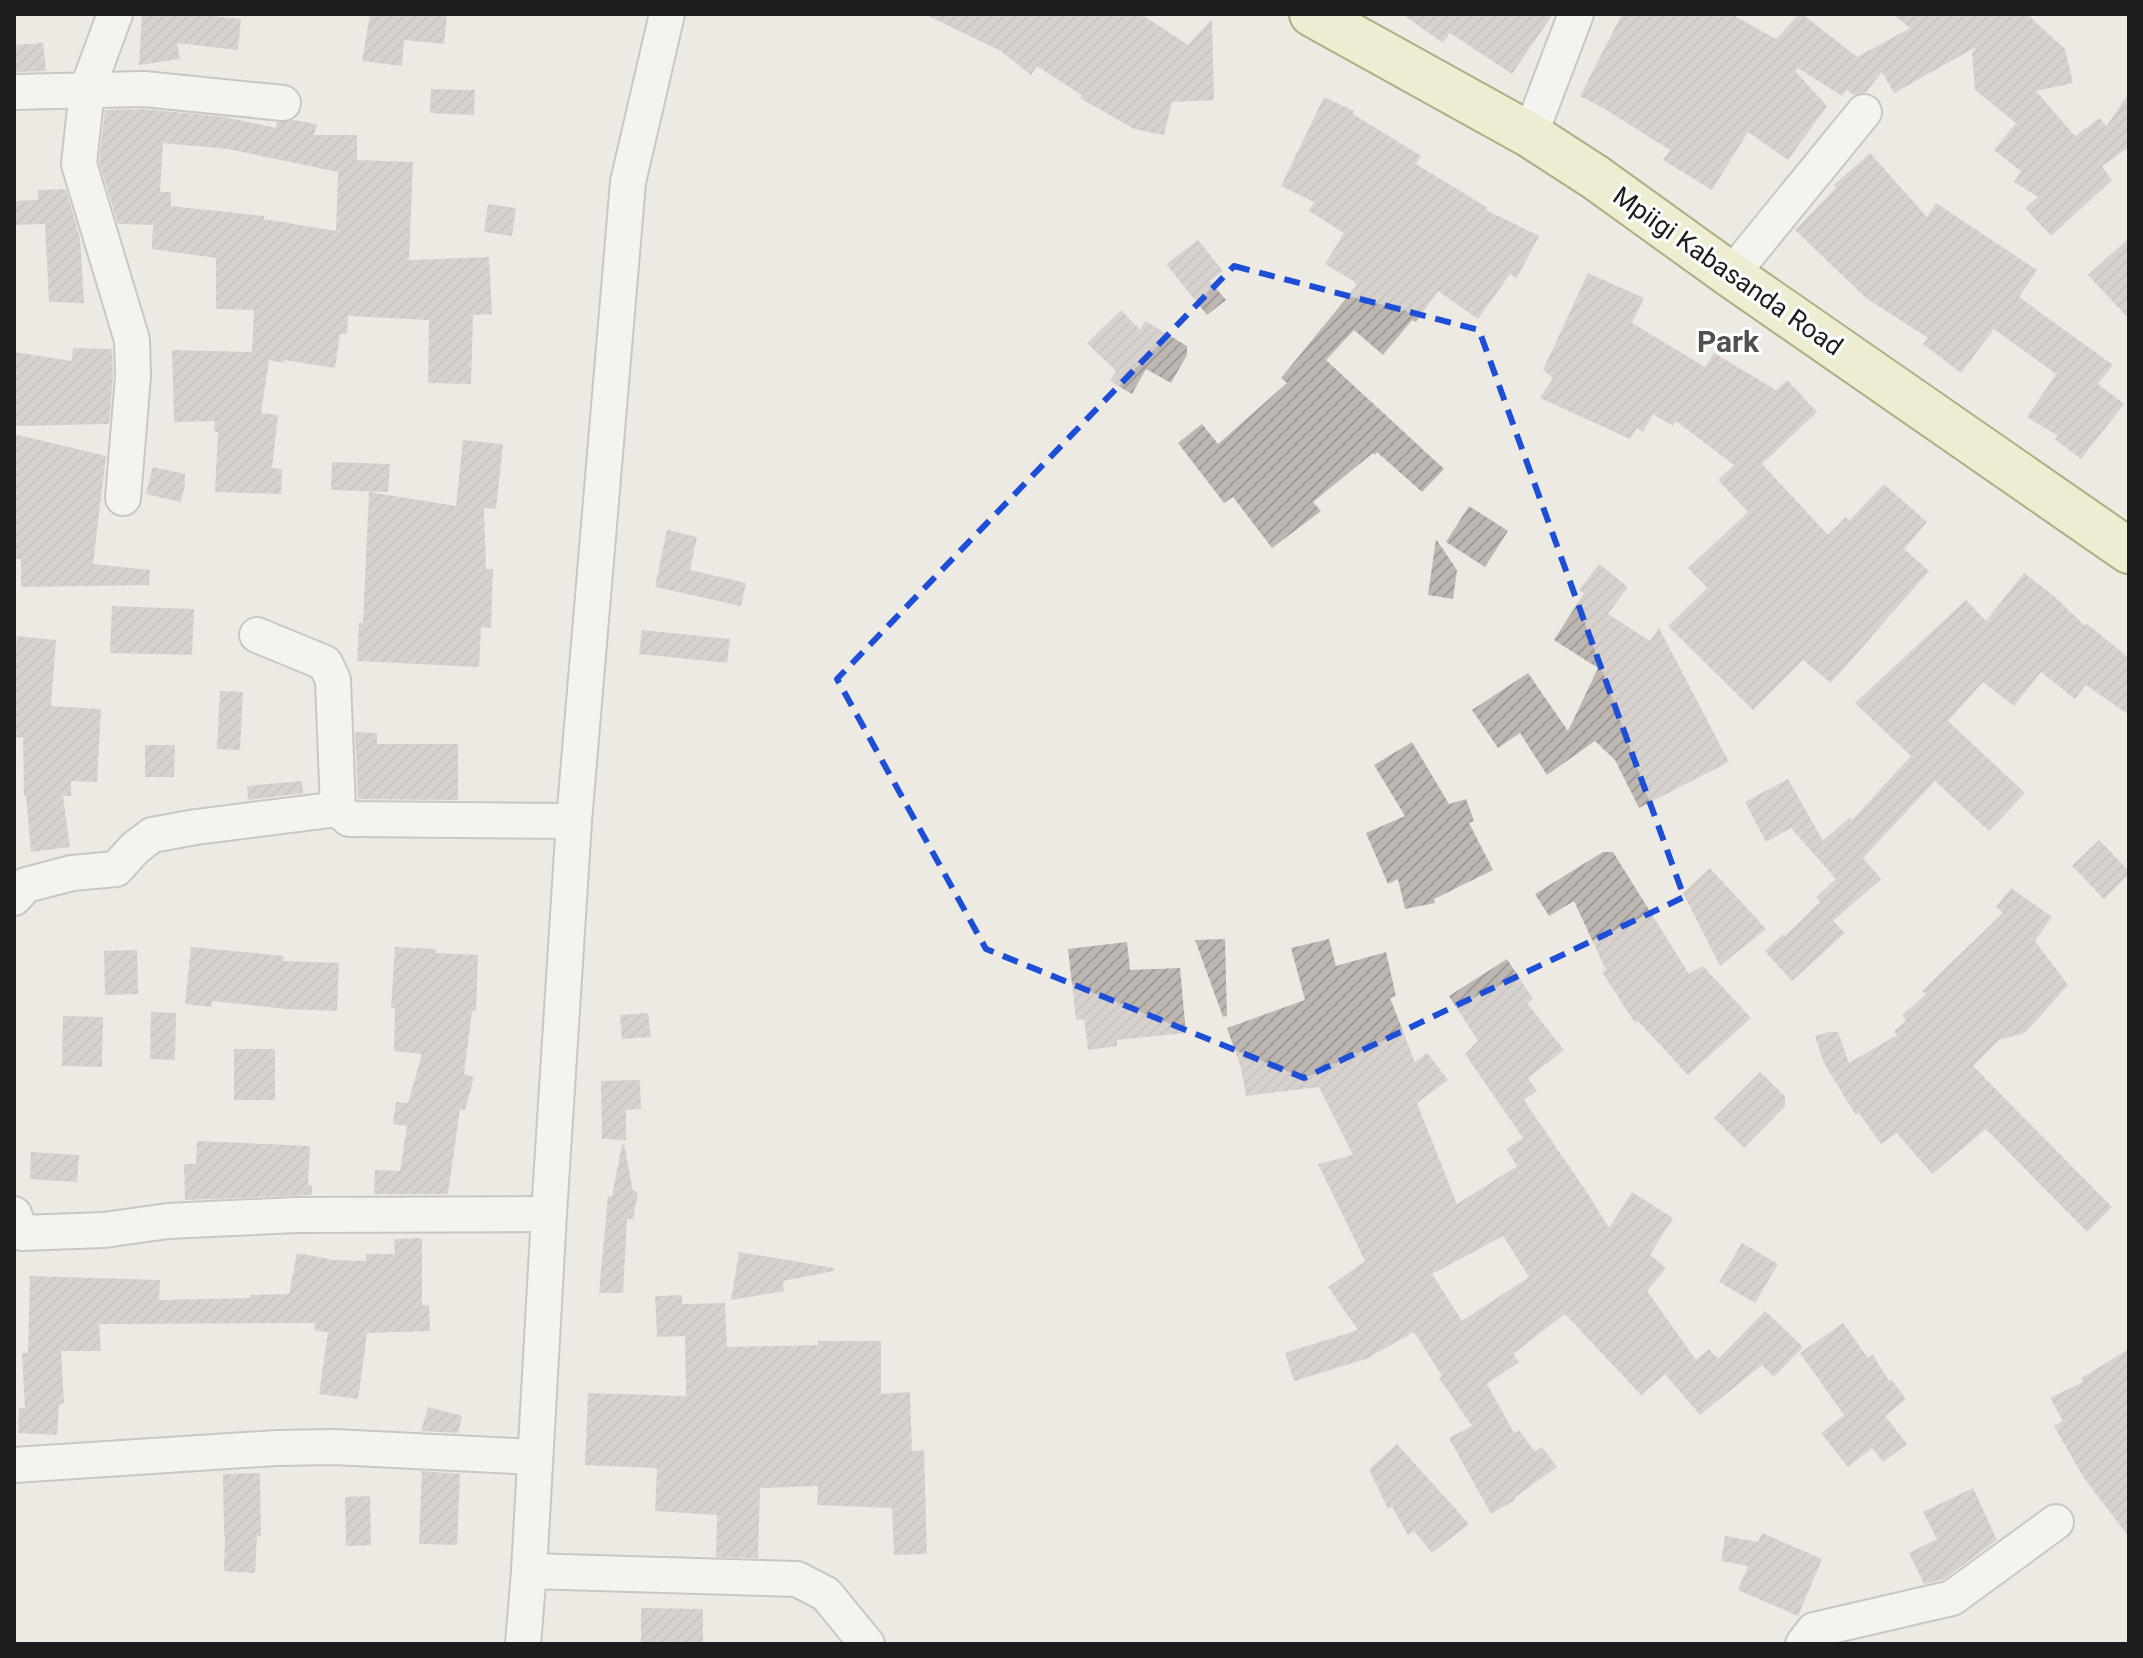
<svg xmlns="http://www.w3.org/2000/svg" width="2143" height="1658" viewBox="0 0 2143 1658" font-family="Roboto,sans-serif">
<style>
.building{fill:url(#building-hatch);fill-rule:evenodd}
.lines{fill:none;stroke-linecap:round;stroke-linejoin:round}
.minor-casing{stroke:#9e9e9e;stroke-width:38}
.secondary-casing{stroke:#5f6710;stroke-width:48}
.minor{stroke:#fff;stroke-width:34}
.secondary{stroke:#f0f2bc;stroke-width:44}
.marked{fill:none;stroke:#1d4ed8;stroke-width:6;stroke-dasharray:16 10;stroke-linejoin:round}
.labels{text-anchor:middle;dominant-baseline:central;stroke-width:6;stroke-linejoin:round;paint-order:stroke}
.street-label{font-size:26px;fill:#1d1d1d;stroke:#fff}
.quarter-label{font-size:30px;font-weight:bold;fill:#505050;stroke:#fff}
</style>
<defs>
<pattern id="building-hatch" width="6" height="6" patternUnits="userSpaceOnUse" patternTransform="scale(2)"><rect width="6" height="6" fill="#bdb6b1"/><path d="M-1 1l2-2M0 6l6-6M5 7l2-2" fill="none" stroke="#a29c98"/></pattern>
</defs>
<rect width="100%" height="100%" fill="#edeae4"/>
<g class="building">
<polygon points="142,14 196,14 241,19 238,50 177,43 180,59 139,65"/>
<polygon points="370,14 447,14 444,44 404,40 402,66 362,61"/>
<polygon points="924,14 1141,14 1188,45 1212,19 1214,100 1172,102 1164,135 1134,129 1080,98 1083,96 1037,66 1031,75 1001,51"/>
<polygon points="1402,14 1553,14 1512,74 1450,33 1443,43"/>
<polygon points="1622,14 1731,14 1776,39 1799,14 1802,14 1857,57 1910,28 1893,14 2036,14 2030,17 2065,49 2073,83 2036,91 2075,136 2100,118 2106,127 2129,93 2129,147 2102,166 2112,180 2051,236 2025,208 2038,197 2014,182 2021,171 1994,150 2016,123 1975,90 1972,53 1976,47 1894,93 1882,72 1866,92 1854,95 1847,90 1842,96 1798,68 1795,71 1827,106 1788,160 1748,132 1712,190 1663,160 1670,150 1603,108 1580,96"/>
<polygon points="43,43 46,71 14,72 14,45"/>
<polygon points="431,89 475,90 474,115 430,113"/>
<polygon points="1324,97 1354,111 1353,114 1421,156 1416,164 1488,208 1486,210 1539,236 1517,278 1510,274 1478,319 1438,291 1416,322 1412,320 1383,355 1354,330 1326,360 1444,469 1422,492 1377,452 1375,455 1373,453 1313,502 1321,511 1272,548 1233,497 1224,503 1178,443 1202,424 1218,444 1287,383 1281,378 1357,285 1354,284 1355,282 1325,264 1344,233 1309,211 1314,202 1281,186"/>
<path d="M 143,109 L 224,117 L 276,128 L 277,122 L 293,120 L 317,124 L 314,135 L 357,135 L 357,160 L 413,162 L 409,260 L 489,257 L 492,314 L 473,315 L 471,384 L 428,383 L 429,320 L 348,316 L 347,334 L 340,334 L 335,368 L 284,360 L 283,363 L 269,360 L 261,413 L 278,415 L 272,468 L 282,469 L 281,494 L 215,492 L 218,432 L 214,431 L 215,421 L 174,422 L 172,350 L 252,352 L 254,310 L 216,309 L 216,258 L 152,249 L 153,225 L 118,224 L 99,162 L 105,110 ZM 163,143 L 228,149 L 338,172 L 336,231 L 264,219 L 264,216 L 171,206 L 171,192 L 160,192 Z"/>
<polygon points="1870,153 1927,217 1936,203 2037,270 2019,297 2113,365 2098,384 2124,404 2081,459 2055,439 2058,436 2027,417 2056,374 1994,329 1961,373 1923,344 1928,338 1866,298 1795,230 1836,188 1834,185"/>
<polygon points="66,189 80,238 84,303 49,302 45,224 14,225 14,201 38,200 38,190"/>
<polygon points="488,204 516,208 512,236 484,232"/>
<polygon points="2129,238 2129,319 2088,275"/>
<polygon points="1198,240 1223,271 1210,281 1226,300 1207,315 1166,264"/>
<polygon points="1588,273 1644,298 1632,323 1705,367 1714,353 1776,390 1787,380 1817,412 1762,464 1828,535 1846,517 1849,521 1884,484 1927,522 1904,549 1929,571 1831,683 1803,660 1753,710 1668,626 1707,588 1688,568 1748,512 1718,480 1734,465 1676,421 1673,426 1653,414 1643,432 1637,428 1630,439 1540,398 1553,378 1543,370"/>
<polygon points="1121,310 1140,330 1145,321 1187,346 1187,355 1171,383 1146,369 1132,394 1110,381 1116,371 1087,343"/>
<polygon points="73,348 112,349 113,375 109,424 14,426 14,352 72,361"/>
<polygon points="14,434 106,456 93,564 150,570 149,585 21,587 21,559 14,559"/>
<polygon points="463,440 503,444 496,509 484,508 486,569 493,569 491,628 481,627 479,667 357,661 359,623 363,623 369,492 456,506"/>
<polygon points="332,462 390,464 388,492 331,490"/>
<polygon points="153,467 185,474 185,484 181,502 146,494"/>
<polygon points="1469,506 1508,531 1485,567 1446,542"/>
<polygon points="667,530 697,537 690,570 746,583 741,606 655,587"/>
<polygon points="1436,539 1457,570 1453,599 1428,595"/>
<polygon points="1599,564 1628,587 1608,614 1650,641 1659,628 1729,762 1639,808 1615,760 1595,741 1547,775 1520,733 1498,748 1472,710 1528,673 1568,731 1598,668 1554,640 1584,593 1579,590"/>
<polygon points="2024,573 2055,597 2085,626 2087,624 2129,658 2129,715 2086,685 2075,699 2041,672 2014,706 1983,682 1948,721 2025,793 1989,831 1935,781 1863,858 1881,879 1833,921 1845,933 1792,981 1765,951 1783,934 1785,936 1820,902 1816,897 1836,879 1791,828 1766,842 1745,802 1788,779 1823,841 1850,817 1852,820 1911,756 1855,703 1966,600 1986,621"/>
<polygon points="112,606 194,609 192,655 110,653"/>
<polygon points="642,630 730,639 727,663 639,654"/>
<polygon points="17,636 56,640 51,706 101,709 97,782 71,781 71,796 63,796 70,847 31,852 26,796 24,796 23,737 14,738 14,668"/>
<polygon points="220,691 243,692 240,750 217,749"/>
<polygon points="355,732 377,733 377,744 458,744 458,800 358,799"/>
<polygon points="1412,742 1449,804 1466,799 1474,821 1469,823 1493,870 1434,899 1435,903 1405,909 1398,879 1388,884 1366,833 1405,816 1374,765"/>
<polygon points="145,745 175,745 174,777 145,777"/>
<polygon points="302,781 303,793 248,800 247,786"/>
<polygon points="2099,840 2129,871 2129,874 2104,899 2072,866"/>
<polygon points="1603,852 1613,852 1689,974 1703,966 1751,1018 1688,1075 1638,1021 1635,1023 1602,972 1606,970 1574,901 1549,916 1535,894"/>
<polygon points="1710,868 1766,929 1720,966 1683,893"/>
<polygon points="2011,888 2052,917 2035,941 2068,985 2025,1033 1999,1040 1973,1066 2112,1207 2087,1232 1986,1129 1932,1174 1897,1133 1881,1144 1859,1113 1855,1114 1824,1063 1815,1036 1829,1032 1838,1032 1849,1063 1897,1035 1894,1031 1906,1021 1902,1015 1926,994 1922,991 2003,913 1996,907"/>
<polygon points="1225,939 1227,1016 1223,1017 1195,940"/>
<path d="M 1329,939 L 1336,966 L 1386,952 L 1396,996 L 1390,998 L 1415,1062 L 1427,1053 L 1448,1080 L 1417,1103 L 1457,1204 L 1517,1166 L 1506,1149 L 1523,1138 L 1465,1054 L 1478,1041 L 1449,996 L 1507,959 L 1533,999 L 1527,1003 L 1564,1050 L 1528,1078 L 1537,1091 L 1524,1100 L 1590,1197 L 1609,1228 L 1632,1192 L 1673,1218 L 1650,1255 L 1666,1268 L 1647,1291 L 1696,1360 L 1709,1349 L 1718,1359 L 1765,1311 L 1803,1347 L 1774,1377 L 1762,1365 L 1700,1415 L 1665,1374 L 1641,1395 L 1565,1314 L 1513,1354 L 1519,1362 L 1487,1384 L 1514,1433 L 1519,1430 L 1535,1452 L 1542,1447 L 1557,1467 L 1514,1498 L 1515,1500 L 1491,1514 L 1449,1438 L 1472,1426 L 1439,1378 L 1442,1376 L 1414,1332 L 1366,1359 L 1294,1381 L 1285,1353 L 1358,1330 L 1328,1287 L 1365,1261 L 1318,1164 L 1353,1155 L 1319,1087 L 1246,1096 L 1241,1068 L 1227,1028 L 1305,1000 L 1291,948 ZM 1503,1236 L 1529,1277 L 1462,1321 L 1432,1274 Z"/>
<polygon points="1127,942 1130,970 1180,968 1186,1033 1117,1040 1117,1046 1088,1050 1084,1019 1076,1020 1068,949"/>
<polygon points="191,947 284,956 283,961 339,963 337,1011 286,1009 212,1001 211,1007 185,1004"/>
<polygon points="395,947 436,949 436,953 478,955 476,1011 472,1011 464,1074 474,1077 465,1110 460,1109 448,1194 374,1194 375,1170 400,1171 407,1126 393,1124 396,1102 408,1103 422,1054 394,1051 395,1008 391,1008"/>
<polygon points="137,950 138,994 105,995 104,951"/>
<polygon points="151,1012 176,1013 175,1060 150,1059"/>
<polygon points="648,1013 651,1037 622,1039 620,1015"/>
<polygon points="63,1016 103,1017 102,1067 62,1066"/>
<rect x="234" y="1049" width="41" height="51"/>
<polygon points="1760,1072 1785,1096 1785,1106 1744,1148 1714,1118"/>
<polygon points="640,1080 641,1109 626,1110 626,1140 602,1139 601,1081"/>
<polygon points="197,1141 310,1146 308,1185 312,1185 312,1195 185,1200 184,1164 196,1164"/>
<polygon points="622,1144 624,1144 633,1191 638,1192 633,1219 627,1219 623,1293 599,1293 608,1196 612,1196"/>
<polygon points="31,1152 79,1155 77,1182 30,1179"/>
<polygon points="422,1238 422,1305 429,1305 430,1331 367,1333 358,1399 319,1394 328,1332 315,1331 315,1323 99,1324 101,1351 61,1351 64,1403 59,1404 57,1435 18,1433 19,1408 25,1408 22,1353 28,1353 30,1276 160,1280 159,1300 251,1298 251,1295 289,1294 297,1253 334,1260 366,1261 366,1254 395,1254 394,1239"/>
<polygon points="1742,1243 1778,1264 1755,1303 1719,1282"/>
<polygon points="739,1252 834,1268 834,1271 783,1281 784,1291 731,1300"/>
<polygon points="682,1295 682,1304 725,1303 727,1347 818,1345 818,1341 881,1341 881,1394 910,1392 912,1451 924,1450 927,1554 894,1555 892,1508 817,1505 818,1486 760,1488 758,1558 716,1557 717,1515 655,1511 657,1468 585,1465 588,1393 686,1396 685,1336 657,1337 655,1296"/>
<polygon points="1843,1323 1868,1358 1873,1355 1889,1381 1891,1379 1906,1399 1885,1416 1907,1444 1883,1462 1872,1448 1848,1467 1821,1433 1844,1415 1800,1353"/>
<polygon points="2129,1349 2129,1537 2084,1478 2054,1426 2063,1421 2050,1398 2083,1382 2081,1378"/>
<polygon points="428,1407 462,1416 458,1433 421,1431"/>
<polygon points="1397,1444 1469,1524 1432,1553 1414,1531 1408,1535 1392,1507 1388,1509 1369,1469"/>
<polygon points="422,1471 460,1474 457,1545 419,1544"/>
<polygon points="260,1473 261,1536 257,1536 255,1573 224,1571 225,1536 224,1536 223,1474"/>
<polygon points="1973,1488 1997,1540 1944,1579 1924,1584 1909,1553 1937,1539 1923,1512"/>
<polygon points="370,1496 371,1545 346,1546 345,1497"/>
<polygon points="1762,1533 1822,1559 1798,1616 1738,1590 1748,1566 1721,1561 1725,1536 1758,1542"/>
<polygon points="641,1608 703,1609 703,1644 641,1644"/>
</g>
<g class="lines">
<defs>
<g id="minor">
<polyline points="115,14 87,90 79,164 132,340 133,376 123,498"/>
<polyline points="14,92 144,89 283,103"/>
<polyline points="1530,135 1576,14"/>
<polyline points="1731,275 1864,112"/>
<polyline points="257,635 325,663 333,680 338,809 349,819 574,821"/>
<polyline points="14,898 26,885 72,873 116,869 135,848 152,835 196,827 338,809"/>
<polyline points="14,1214 21,1233 104,1230 168,1221 296,1215 549,1214"/>
<polyline points="14,1465 276,1448 334,1447 535,1457"/>
<polyline points="529,1571 797,1579 826,1594 867,1644"/>
<polyline points="523,1644 529,1571 549,1214 574,821 628,182 667,14"/>
<polyline points="1803,1644 1814,1630 1952,1598 2056,1522"/>
</g>
<polyline id="secondary" points="1312,14 1530,135 1595,177 1731,275 2129,551"/>
</defs>
<use href="#minor" class="minor-casing"/>
<use href="#secondary" class="secondary-casing"/>
<use href="#minor" class="minor"/>
<use href="#secondary" class="secondary"/>
</g>
<path d="M0 0H2143V1658H0ZM 1234,266 L 1479,330 L 1684,897 L 1304,1078 L 986,949 L 837,679 Z" fill="#edeae4" fill-opacity=".55" fill-rule="evenodd"/>
<path class="marked" d="M 1234,266 L 1479,330 L 1684,897 L 1304,1078 L 986,949 L 837,679 Z"/>
<g class="labels">
<g class="street-label">
<text transform="translate(1728 271) rotate(35)">Mpiigi Kabasanda Road</text>
</g>
<g class="quarter-label">
<text x="1728" y="341">Park</text>
</g>
</g>
<rect width="2143" height="1658" fill="none" stroke="#1d1d1d" stroke-width="32"/>
</svg>
